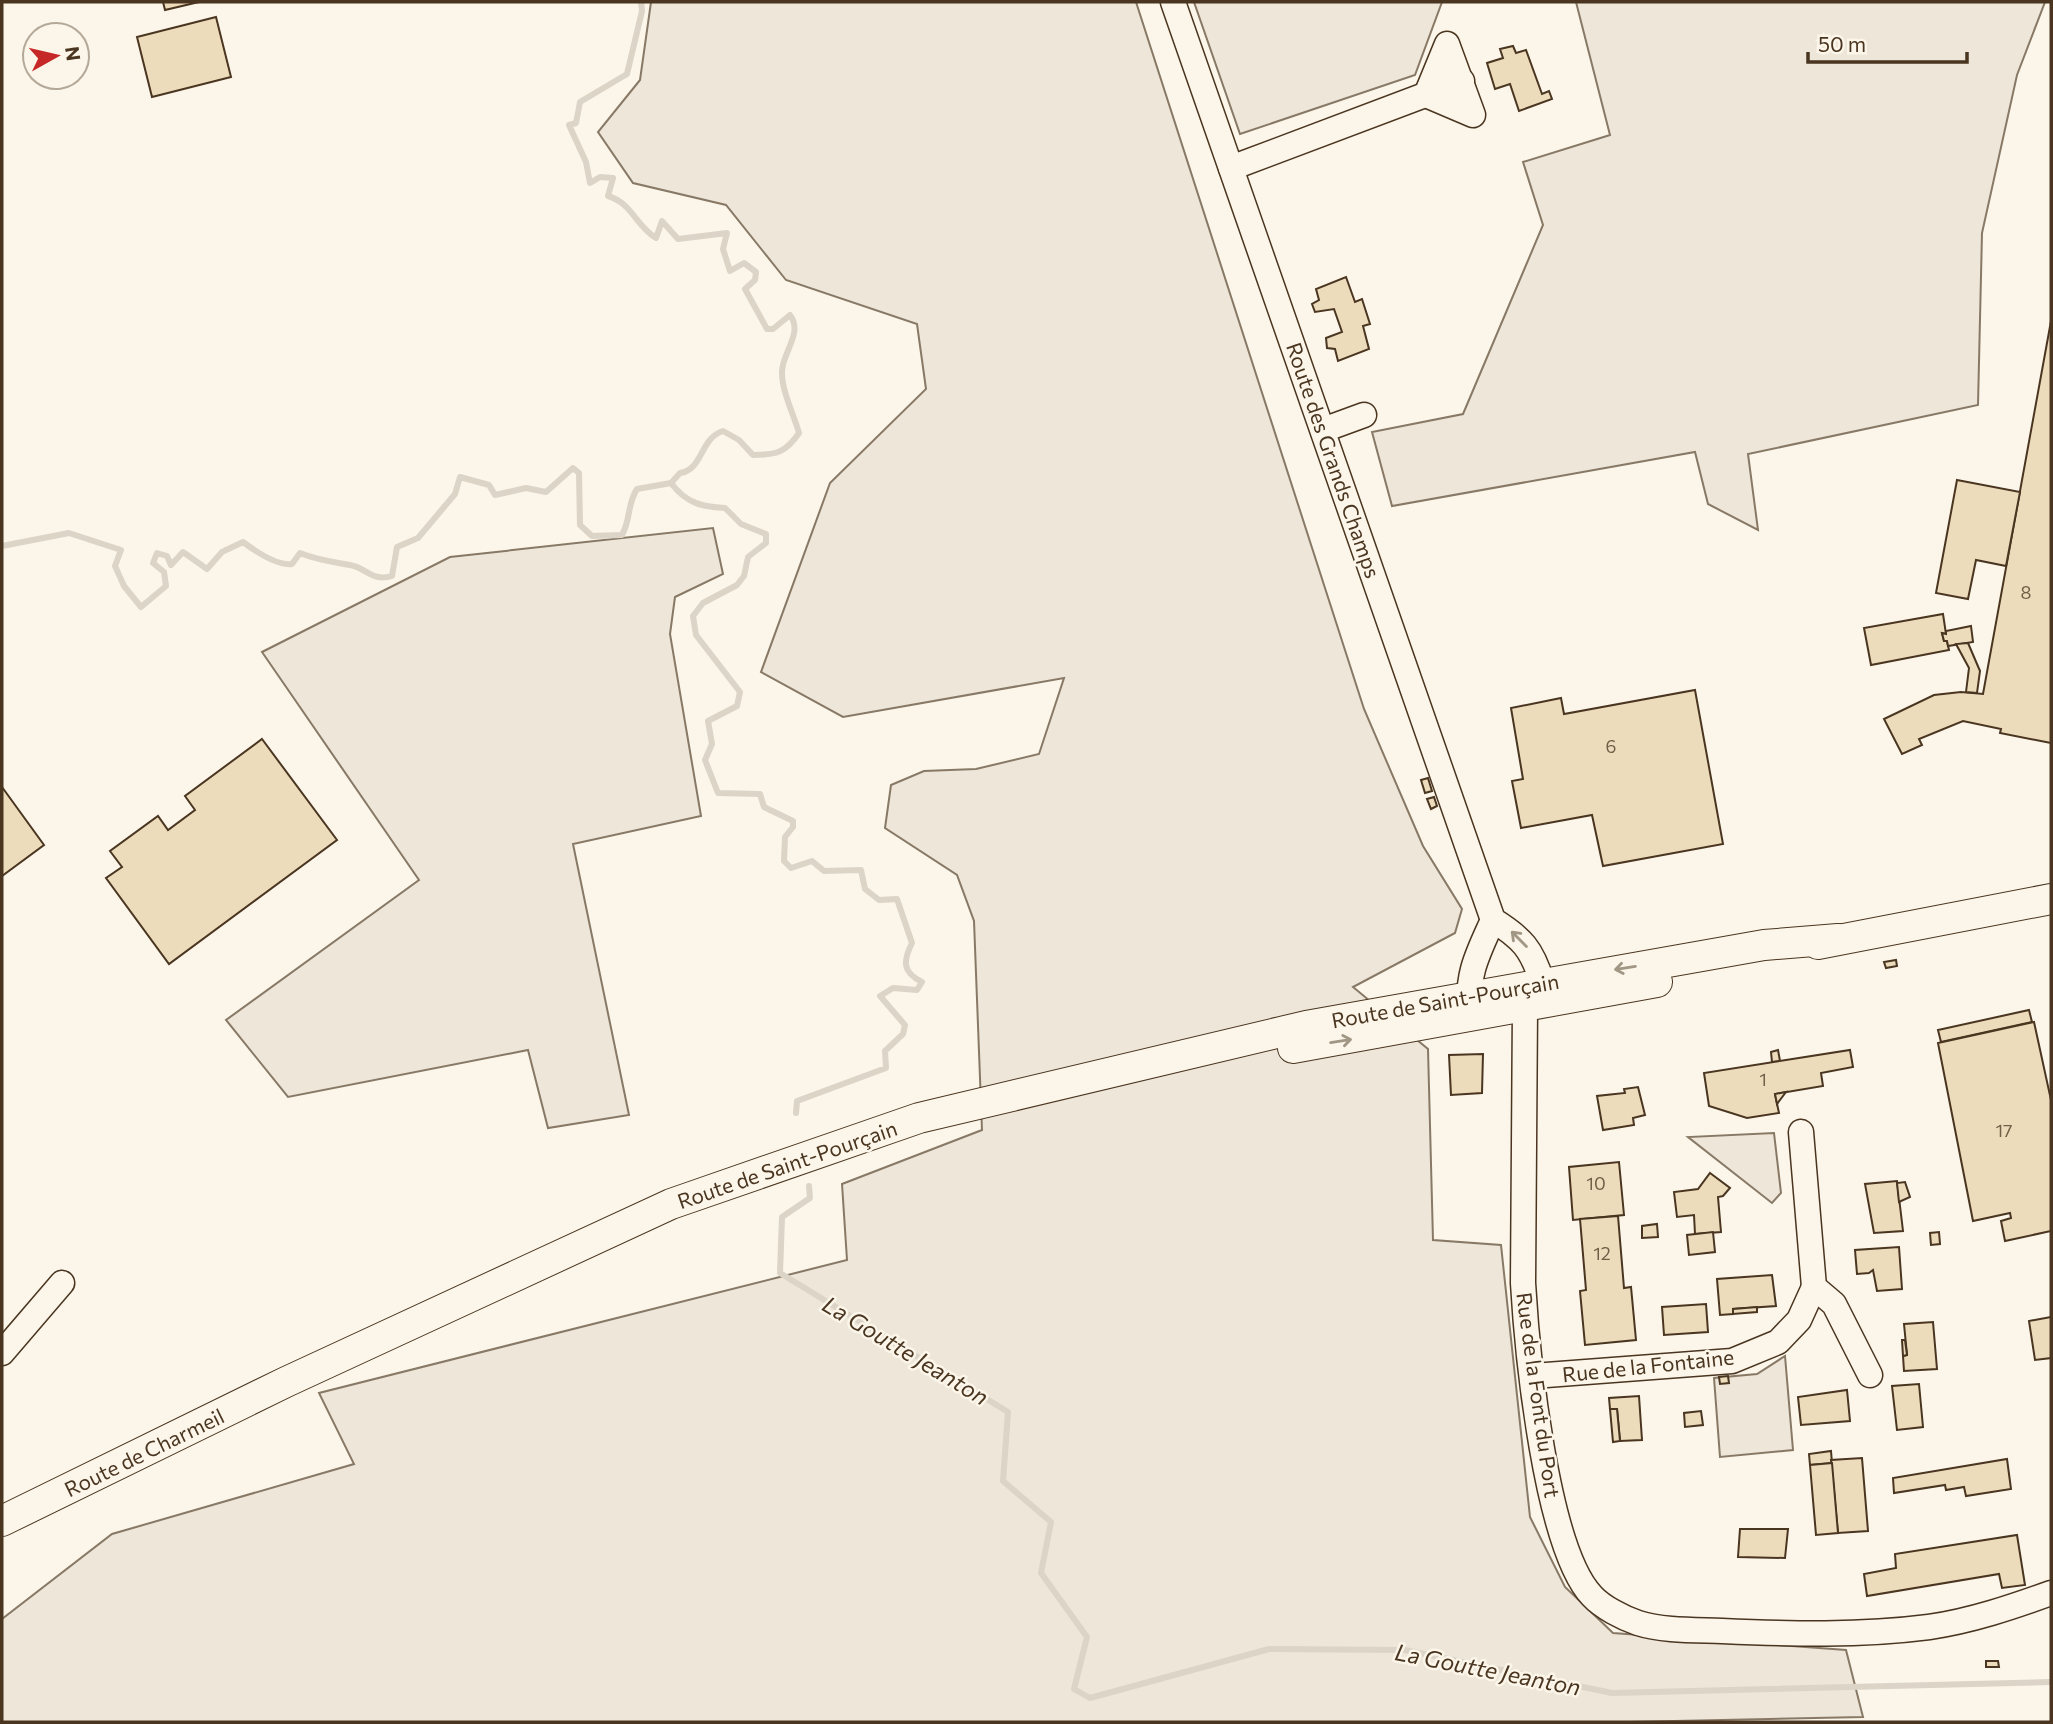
<svg xmlns="http://www.w3.org/2000/svg" width="2053" height="1724" viewBox="0 0 2053 1724" font-family="Commissioner,sans-serif">
<style>
.green{fill:#ede6d9;stroke:#887966;stroke-width:2}
.lines{fill:none;stroke-linecap:round;stroke-linejoin:round}
.stream{stroke:#dcd4c6;stroke-width:6}
.building{fill:#ecdcbc;stroke:#4a3520;stroke-width:2}
.minor-casing{stroke:#4a3520;stroke-width:27}
.major-casing{stroke:#4a3520;stroke-width:32}
.minor{stroke:#fbf6e9;stroke-width:24}
.major{stroke:#fbf6e9;stroke-width:30}
.oneway{stroke:#a29684}
.labels{text-anchor:middle;dominant-baseline:central;stroke-width:5;stroke-linejoin:round;paint-order:stroke}
.number-label{font-size:18px;fill:#725f47}
.street-label{font-size:21px;fill:#4a3520;stroke:#fbf6e9}
.water-label{font-size:23px;font-style:italic;fill:#4a3520;stroke:#fbf6e9}
</style>
<rect width="100%" height="100%" fill="#fbf6e9"/>
<g class="green">
<polygon points="651,2 1136,2 1364,709 1423,846 1462,909 1455,933 1353,987 1428,1049 1433,1240 1501,1245 1530,1517 1565,1587 1613,1633 1846,1650 1863,1717 1628,1722 2,1722 2,1619 112,1534 354,1464 319,1393 847,1260 842,1184 982,1130 974,921 957,875 885,828 891,785 924,771 976,769 1039,754 1064,678 843,717 761,672 830,483 926,389 917,324 786,280 726,205 633,183 598,132 640,80"/>
<polygon points="1194,2 1442,2 1415,75 1240,134"/>
<polygon points="1576,2 2045,2 2017,75 1982,233 1978,405 1748,454 1758,530 1708,504 1695,452 1392,506 1372,432 1463,414 1543,225 1523,162 1610,135"/>
<polygon points="713,528 723,574 675,597 670,634 701,816 573,844 629,1115 548,1128 528,1050 288,1097 226,1020 419,880 262,652 450,557"/>
<polygon points="1774,1133 1781,1193 1772,1203 1688,1137"/>
<polygon points="1785,1356 1793,1450 1720,1457 1714,1378 1757,1374"/>
</g>
<g class="lines">
<g class="stream">
<path d="M 641,2 L 642,11 L 627,74 L 580,102 L 576,123 L 569,125 L 586,162 L 590,183 L 600,177 L 613,178 L 608,196 C 632,203 636,226 656,238 L 662,221 L 678,239 L 727,233 L 723,249 L 730,271 L 744,263 L 756,272 L 755,280 L 745,289 L 767,329 L 773,329 L 790,315 C 804,333 781,354 782,373 C 782,392 794,415 799,433 C 786,452 777,455 753,455 L 739,440 L 723,431 C 700,438 703,470 680,473 L 671,483"/>
<path d="M 671,483 C 686,503 702,507 725,508 L 741,524 L 766,534 L 766,543 L 748,557 L 744,576 L 737,585 L 703,603 L 693,616 L 696,635 L 740,692 L 737,706 L 708,721 L 712,744 L 705,760 L 718,793 L 760,794 L 764,807 L 793,821 L 793,827 L 785,837 L 784,861 L 791,868 L 812,861 L 824,871 L 861,870 L 865,889 L 879,900 L 897,899 L 912,943 C 903,961 902,972 922,982 L 917,990 L 893,988 L 880,996 L 905,1025 L 903,1034 L 885,1051 L 886,1068 L 797,1101 L 796,1113"/>
<path d="M 2,546 L 69,533 L 121,550 L 115,566 L 124,586 L 141,607 L 166,586 L 164,572 L 153,563 L 157,553 L 167,556 L 171,565 L 183,552 L 207,569 L 222,552 L 243,542 C 255,551 276,566 292,564 L 300,553 C 317,560 333,562 350,565 C 367,568 372,582 392,576 L 397,547 L 418,538 L 455,494 L 460,477 L 489,485 L 495,495 L 526,488 L 546,492 L 573,468 L 579,473 L 580,525 L 592,536 L 622,535 C 631,519 627,504 637,489 L 671,483"/>
<polyline points="809,1186 810,1198 782,1217 780,1273 1008,1412 1003,1481 1051,1522 1041,1573 1087,1637 1074,1689 1090,1698 1269,1649 1405,1650 1612,1693 2051,1682"/>
</g>
</g>
<g class="building">
<polygon points="163,2 199,2 165,10"/>
<polygon points="216,17 231,77 152,97 137,37"/>
<polygon points="1513,46 1516,53 1526,50 1542,94 1549,91 1552,99 1519,111 1510,84 1495,89 1487,63 1503,58 1500,49"/>
<polygon points="1346,277 1355,302 1362,299 1370,324 1363,326 1369,349 1338,361 1335,349 1327,348 1326,338 1342,332 1334,309 1315,312 1312,304 1319,300 1316,289"/>
<polygon points="2051,321 2051,743 2000,733 2001,729 1963,721 1919,739 1922,745 1902,754 1884,719 1934,695 1961,692 1983,694"/>
<polygon points="1957,480 2020,492 2006,566 1976,560 1968,599 1936,593"/>
<polygon points="1943,614 1946,634 1942,633 1944,641 1947,641 1949,650 1871,665 1864,628"/>
<polygon points="1971,626 1973,642 1948,646 1947,641 1944,641 1942,633 1946,634 1946,631"/>
<polygon points="1968,643 1980,671 1977,693 1966,692 1969,668 1956,644"/>
<polygon points="1695,690 1723,844 1603,866 1592,815 1521,828 1512,781 1523,779 1511,708 1561,698 1564,714"/>
<polygon points="262,739 337,840 169,964 106,878 122,867 110,851 158,816 168,830 195,810 185,796"/>
<polygon points="1428,778 1432,791 1425,793 1421,780"/>
<polygon points="2,787 44,845 2,876"/>
<polygon points="1434,797 1437,806 1431,809 1427,799"/>
<polygon points="1896,960 1897,966 1886,968 1884,962"/>
<polygon points="2029,1010 2032,1022 1941,1042 1938,1030"/>
<polygon points="2034,1022 2051,1100 2051,1231 2005,1241 2001,1221 2011,1218 2010,1213 1973,1221 1938,1043"/>
<polygon points="1778,1050 1780,1061 1772,1062 1771,1052"/>
<polygon points="1850,1050 1853,1067 1821,1073 1823,1086 1775,1094 1779,1113 1747,1118 1709,1106 1704,1073"/>
<polygon points="1483,1054 1482,1093 1451,1095 1449,1055"/>
<polygon points="1638,1087 1645,1115 1633,1118 1634,1125 1603,1130 1597,1096 1625,1093 1624,1089"/>
<polygon points="1786,1092 1777,1104 1775,1094"/>
<polygon points="1619,1162 1624,1215 1573,1220 1569,1167"/>
<polygon points="1710,1173 1730,1188 1723,1196 1718,1197 1721,1232 1695,1234 1694,1215 1677,1217 1674,1192 1698,1189"/>
<polygon points="1897,1181 1903,1231 1874,1233 1865,1184"/>
<polygon points="1905,1182 1910,1197 1899,1202 1897,1183"/>
<polygon points="1618,1216 1624,1288 1631,1287 1636,1340 1585,1345 1580,1291 1586,1290 1580,1219"/>
<polygon points="1657,1224 1658,1237 1642,1238 1642,1226"/>
<polygon points="1713,1232 1715,1252 1689,1255 1687,1235"/>
<polygon points="1939,1232 1940,1244 1931,1245 1930,1233"/>
<polygon points="1899,1247 1902,1289 1877,1291 1873,1270 1869,1273 1857,1274 1855,1250"/>
<polygon points="1772,1275 1776,1306 1733,1309 1733,1314 1720,1315 1717,1279"/>
<polygon points="1706,1304 1708,1332 1664,1335 1662,1307"/>
<polygon points="1757,1307 1757,1312 1733,1314 1733,1309"/>
<polygon points="2051,1317 2051,1358 2035,1360 2029,1321"/>
<polygon points="1933,1322 1937,1369 1904,1371 1903,1356 1907,1355 1904,1324"/>
<polygon points="1902,1340 1905,1340 1907,1355 1903,1356"/>
<polygon points="1728,1376 1729,1383 1720,1384 1719,1377"/>
<polygon points="1919,1384 1923,1427 1897,1430 1892,1386"/>
<polygon points="1847,1390 1850,1421 1801,1425 1798,1397"/>
<polygon points="1639,1396 1642,1440 1620,1441 1617,1409 1610,1409 1609,1398"/>
<polygon points="1610,1409 1617,1409 1620,1441 1613,1442"/>
<polygon points="1701,1411 1703,1425 1685,1427 1684,1413"/>
<polygon points="1831,1451 1832,1463 1810,1465 1809,1454"/>
<polygon points="1862,1458 1868,1531 1838,1533 1831,1460"/>
<polygon points="2007,1459 2011,1489 1966,1496 1964,1487 1946,1490 1945,1485 1894,1493 1893,1478"/>
<polygon points="1832,1463 1838,1533 1816,1535 1810,1465"/>
<polygon points="1740,1529 1788,1529 1785,1558 1738,1557"/>
<polygon points="2017,1535 2025,1585 2002,1588 1999,1574 1867,1596 1864,1574 1896,1568 1895,1554"/>
<polygon points="1986,1661 1998,1661 1999,1667 1986,1667"/>
</g>
<g class="lines">
<defs>
<g id="minor">
<path d="M 1173,2 L 1493,920 C 1522,938 1532,949 1542,982 L 1525,1007 L 1523,1283 C 1527,1352 1546,1548 1592,1596 C 1602,1607 1623,1618 1638,1623 C 1663,1631 1696,1630 1722,1631 C 1792,1634 1859,1636 1929,1627 C 1971,1621 2012,1607 2051,1593"/>
<polygon points="1447,44 1473,115 1426,95"/>
<polyline points="1231,168 1462,81"/>
<polyline points="1323,430 1364,415"/>
<path d="M 1470,1015 C 1466,975 1477,955 1493,920"/>
<polyline points="1801,1132 1814,1287 1834,1304 1870,1375"/>
<polyline points="2,1353 62,1283"/>
<polyline points="1533,1376 1732,1361 1778,1342 1799,1320 1814,1287"/>
</g>
<g id="major">
<polyline points="1818,944 2051,899"/>
<polyline points="1293,1048 1657,982"/>
<polyline points="2,1521 286,1382 671,1204 919,1118 1306,1026 1764,945 1838,939"/>
</g>
</defs>
<use href="#minor" class="minor-casing"/>
<use href="#major" class="major-casing"/>
<use href="#minor" class="minor"/>
<use href="#major" class="major"/>
</g>
<defs><path id="oneway-shaft" d="M-6 0H5M1.5-3L5.5 0L1.5 3" fill="none" stroke-width="1.6" stroke-linecap="round" stroke-linejoin="round" transform="scale(1.75)"/></defs>
<g class="oneway">
<use href="#oneway-shaft" transform="translate(1519 939) rotate(-135)"/>
<use href="#oneway-shaft" transform="translate(1625 968) rotate(171)"/>
<use href="#oneway-shaft" transform="translate(1341 1041) rotate(-9)"/>
</g>
<g class="labels">
<g class="number-label">
<text x="2026" y="592">8</text>
<text x="1611" y="746">6</text>
<text x="1763" y="1079">1</text>
<text x="2004" y="1130">17</text>
<text x="1596" y="1183">10</text>
<text x="1602" y="1253">12</text>
</g>
<g class="street-label">
<text transform="translate(1334 460) rotate(71)">Route des Grands Champs</text>
<text transform="translate(1445 1000) rotate(-10)">Route de Saint-Pourçain</text>
<text transform="translate(787 1164) rotate(-19)">Route de Saint-Pourçain</text>
<text transform="translate(1648 1365) rotate(-6)">Rue de la Fontaine</text>
<text transform="translate(1539 1395) rotate(82)">Rue de la Font du Port</text>
<text transform="translate(144 1452) rotate(-26)">Route de Charmeil</text>
</g>
<g class="water-label">
<text transform="translate(906 1350) rotate(31)">La Goutte Jeanton</text>
<text transform="translate(1488 1669) rotate(11)">La Goutte Jeanton</text>
</g>
</g>
<rect width="2053" height="1724" fill="none" stroke="#4a3520" stroke-width="7"/>
<g transform="translate(56 56) rotate(82)"><circle r="33" fill="#fbf6e9" stroke="#b4a999" stroke-width="2"/>
<path d="M0-5L12 26L0 18L-12 26Z" fill="#c62828"/>
<text y="-10" font-size="19" font-weight="bold" text-anchor="middle" fill="#4a3520">N</text>
</g>
<path d="M1808 52v10h159v-10" fill="none" stroke="#4a3520" stroke-width="3.5"/>
<text x="1818" y="52" font-size="21" fill="#4a3520" stroke="#fbf6e9" stroke-width="5" paint-order="stroke">50 m</text>
</svg>
